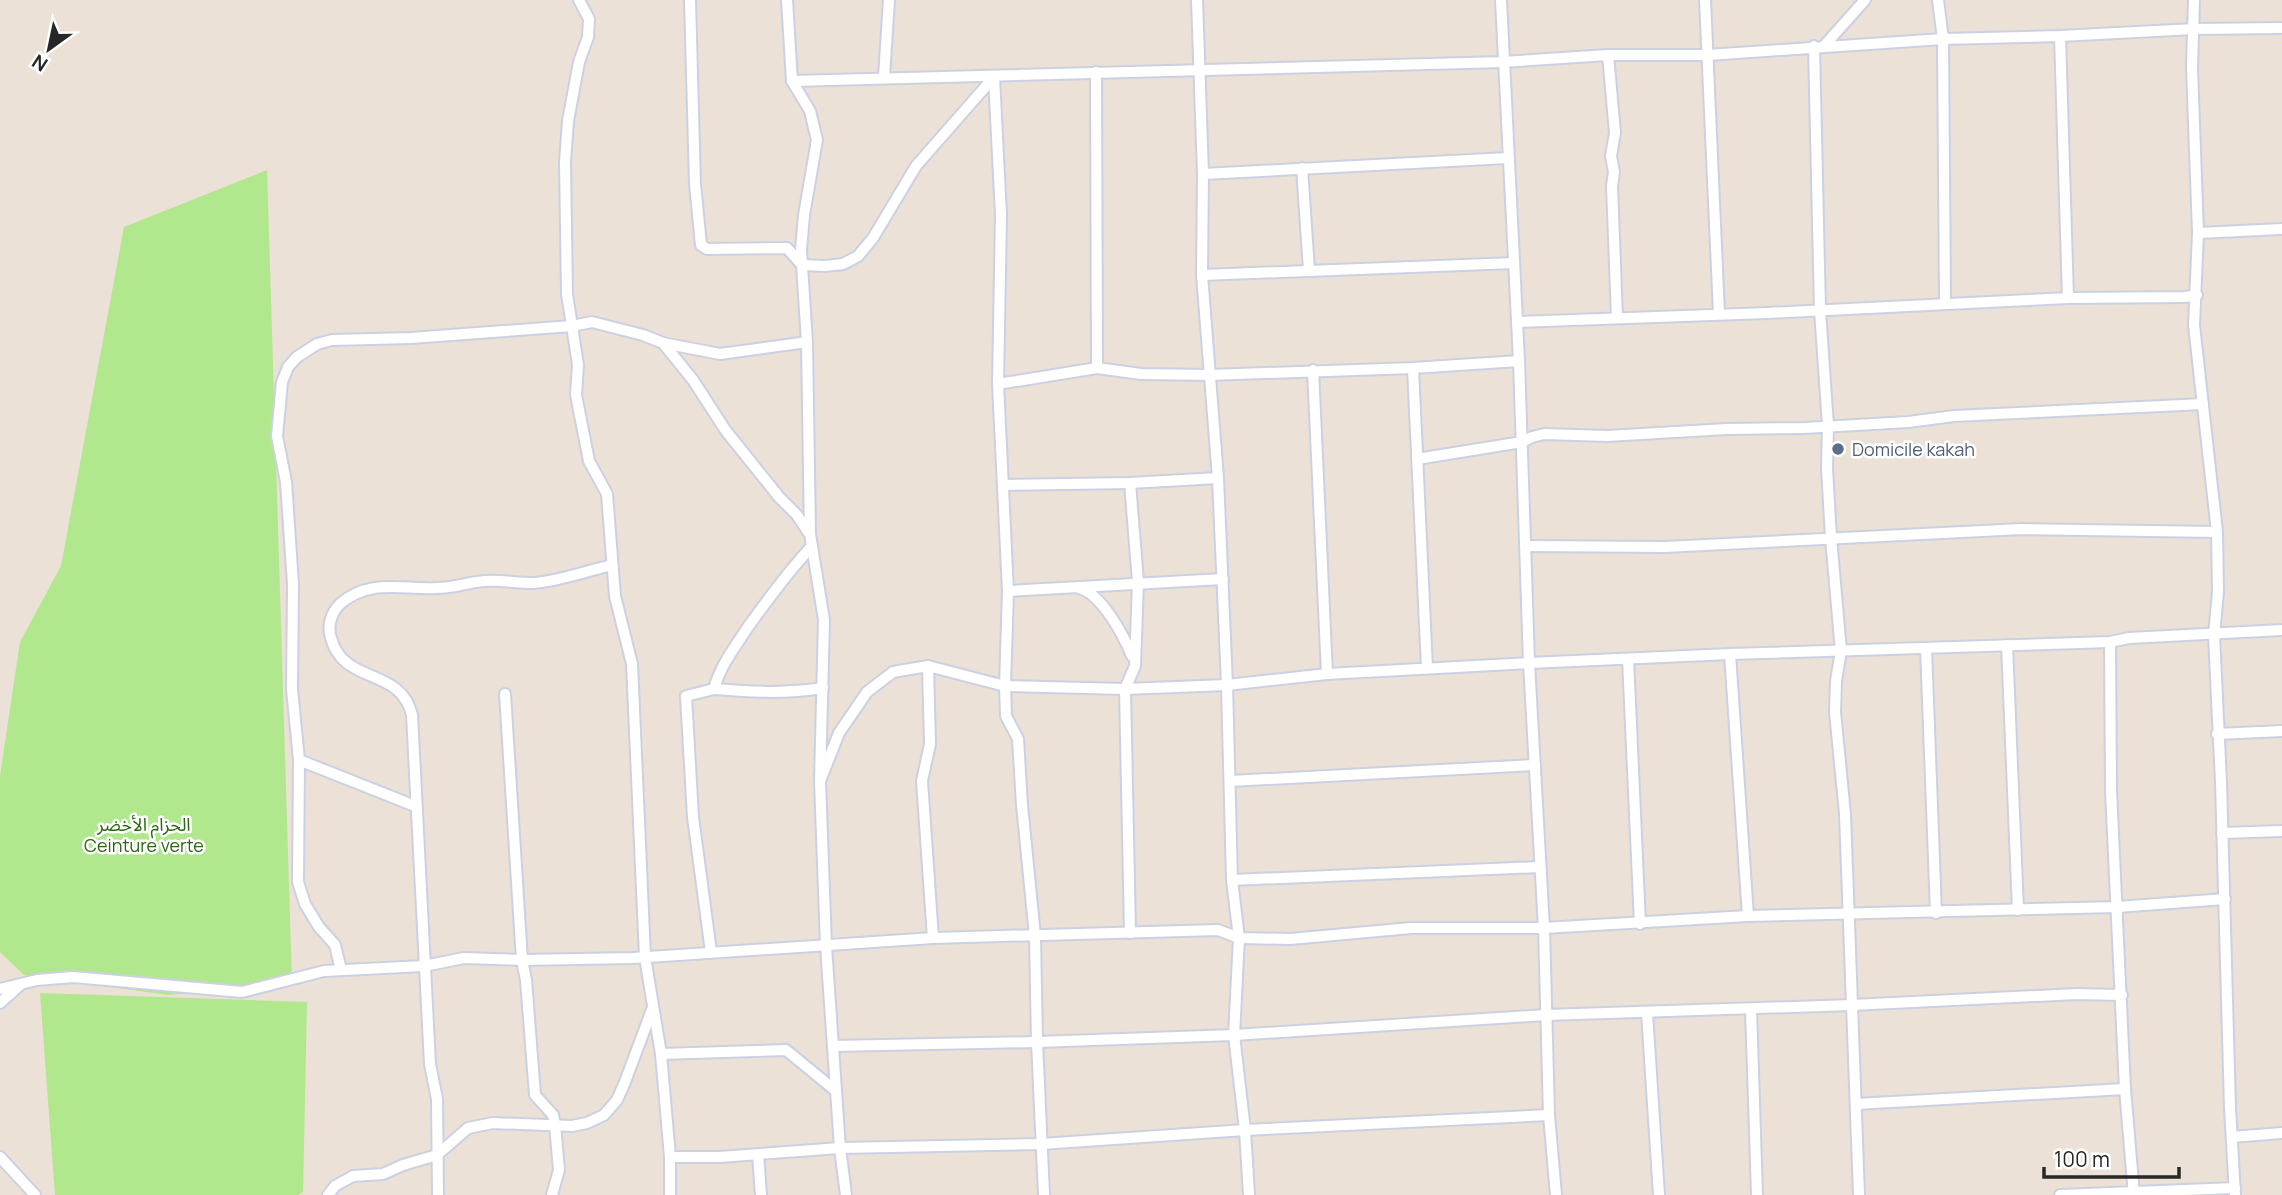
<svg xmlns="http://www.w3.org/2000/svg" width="2282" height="1195" viewBox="0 0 2282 1195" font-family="Manrope,'Noto Sans Arabic',sans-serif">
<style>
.green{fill:#b1e78d}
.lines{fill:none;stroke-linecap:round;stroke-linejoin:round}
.minor-casing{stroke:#cbd1e2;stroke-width:14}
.minor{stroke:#fff;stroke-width:10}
.service-dot{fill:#5c6f8a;stroke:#fff;stroke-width:2.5}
.labels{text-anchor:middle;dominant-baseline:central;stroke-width:5;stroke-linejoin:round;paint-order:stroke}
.service-label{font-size:18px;fill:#4e5e75;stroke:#fff;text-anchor:start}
.park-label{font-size:18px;fill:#2a6713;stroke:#fff}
</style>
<rect width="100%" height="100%" fill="#ebe1d6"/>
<g class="green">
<polygon points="267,170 292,983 168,995 24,975 0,952 0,776 20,642 61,566 124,227"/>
<polygon points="40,993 307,1002 303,1192 298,1195 55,1195"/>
</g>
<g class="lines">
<defs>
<g id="minor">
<polyline points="579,0 589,19 588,37 579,62 568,121 565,162 567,294 578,365 576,395 589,461 607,494 615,596 632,664 645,957 661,1054 670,1157 670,1195"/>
<polyline points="690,0 695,184 701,245 707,249 787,248 802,265 825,266 843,264 858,256 873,238 916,166 994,77"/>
<polyline points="787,0 792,81 810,111 817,140 804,215 801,250 807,342 810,534 824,620 820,781 826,946 840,1148 846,1195"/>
<polyline points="1197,0 1203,174 1202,275 1218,478 1227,685 1232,880 1239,938 1234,1035 1245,1130 1249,1195"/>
<polyline points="1501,0 1519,361 1529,663 1544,928 1549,1115 1556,1195"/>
<polyline points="1705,0 1719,314"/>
<polyline points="1938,0 1943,39 1945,302"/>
<polyline points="2194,0 2192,68 2198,233 2194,325 2217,532 2218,592 2214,635 2221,782 2230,1108 2235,1195"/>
<polyline points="2060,36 2068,298"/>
<polyline points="1814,46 1820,310 1828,426 1827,468 1831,538 1841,651 1836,681 1835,712 1845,814 1859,1195"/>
<polyline points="1824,46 1865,0"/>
<polyline points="1608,55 1615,133 1611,156 1614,172 1612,186 1617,318"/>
<polyline points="1096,72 1097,368"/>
<polyline points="884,77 889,0"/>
<polyline points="994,77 1001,215 998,384 1008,591 1005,686 1006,716 1018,739 1022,805 1035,936 1037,1042 1044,1195"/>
<polyline points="792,81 1503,62 1608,55 1708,55 1943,39 2060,36 2194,29 2282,28"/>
<polyline points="1302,168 1309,270"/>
<polyline points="1203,174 1508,158"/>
<polyline points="2198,233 2282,229"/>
<polyline points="1202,275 1514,263"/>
<polyline points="1517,322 1767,313 2068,298 2185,297 2197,295"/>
<polyline points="663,343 693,380 726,431 779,497 797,515 808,532"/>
<polyline points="1413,368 1427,668"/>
<polyline points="1313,370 1327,674"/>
<polyline points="998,384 1097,368 1141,374 1209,375 1413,368 1519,361"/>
<polyline points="1417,459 1522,442 1532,437 1544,434 1607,436 1727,429 1804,428 1908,422 1954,416 2203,404"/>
<polyline points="1004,485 1130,483 1218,478"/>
<polyline points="1526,546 1665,547 2022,529 2217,532"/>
<path d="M 1079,588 C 1101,593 1124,636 1132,656"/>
<polyline points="1008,591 1223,579"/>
<polyline points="2110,642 2111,791 2125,1089 2134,1195"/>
<polyline points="2007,645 2018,910"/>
<polyline points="1926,648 1936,913"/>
<polyline points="1730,654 1748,916"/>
<polyline points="1628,659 1640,924"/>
<polyline points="928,666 930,744 922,781 933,938"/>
<path d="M 714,689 C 754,692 783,694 823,688"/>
<polyline points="505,694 522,960 526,980 535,1095 553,1115 555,1125 559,1170 552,1195"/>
<polyline points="2217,734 2282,731"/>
<polyline points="299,760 415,806"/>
<polyline points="820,781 839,733 867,692 893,672 928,666 1005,686 1125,689 1227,685 1327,674 1529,663 1730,654 2110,642 2129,638 2282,630"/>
<polyline points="1230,781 1535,765"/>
<polyline points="2222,833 2282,831"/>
<polyline points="1232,880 1540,867"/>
<polyline points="1130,933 1125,689 1135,666 1138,582 1130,483"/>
<path d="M 711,952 L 693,817 L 686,696 L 714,689 C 720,666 735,647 748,627 C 768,599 788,572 812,546"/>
<polyline points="341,970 335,945 319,927 305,904 298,882 299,760 292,689 293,584 286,482 277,436 282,382 288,367 297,357 317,344 332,340 411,338 572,326 592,322 643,335 663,343 720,354 807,342"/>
<polyline points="0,989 37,980 73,977 242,992 324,971 424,966 464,958 522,960 633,958 933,938 1218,930 1239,938 1290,939 1411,928 1544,928 1748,916 2117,907 2225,899"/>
<polyline points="0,1003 20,985"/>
<polyline points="1751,1009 1757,1195"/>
<polyline points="1647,1013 1659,1195"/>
<polyline points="833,1046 1037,1042 1234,1035 1546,1015 1852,1005 2077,994 2122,995"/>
<polyline points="661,1054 786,1050 836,1091"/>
<polyline points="1856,1104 2125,1089"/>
<polyline points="2232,1137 2282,1133"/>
<polyline points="758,1154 761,1195"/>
<polyline points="0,1157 35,1195"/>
<polyline points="670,1157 719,1157 840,1148 1041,1144 1245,1130 1549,1115"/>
<polyline points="328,1195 335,1186 353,1176 383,1174 403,1165 437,1155 468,1128 493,1123 572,1126 587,1123 604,1115 617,1100 625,1082 653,1007"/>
<path d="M 438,1195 L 437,1099 L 430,1064 L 412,715 C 400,666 344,686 331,638 C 327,626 331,613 340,604 C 369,578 403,590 437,588 C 454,588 469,582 485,581 C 501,580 517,583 533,583 C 560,581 586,571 612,565"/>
<polyline points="2060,1195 2235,1188"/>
</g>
</defs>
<use href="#minor" class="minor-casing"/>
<use href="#minor" class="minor"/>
</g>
<circle class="service-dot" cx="1838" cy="449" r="7"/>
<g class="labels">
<g class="service-label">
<text x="1852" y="449">Domicile kakah</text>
</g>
<g class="park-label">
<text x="144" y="824">الحزام الأخضر<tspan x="144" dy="21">Ceinture verte</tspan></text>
</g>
</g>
<g transform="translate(49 49) rotate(213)" stroke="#ffffff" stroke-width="5" paint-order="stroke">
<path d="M0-5L12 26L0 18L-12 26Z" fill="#272727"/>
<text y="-10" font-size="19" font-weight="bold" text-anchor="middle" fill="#272727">N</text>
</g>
<path d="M2044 1167v10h135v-10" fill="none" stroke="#272727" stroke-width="3.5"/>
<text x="2054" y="1167" font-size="21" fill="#272727" stroke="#ffffff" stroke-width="5" paint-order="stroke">100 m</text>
</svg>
